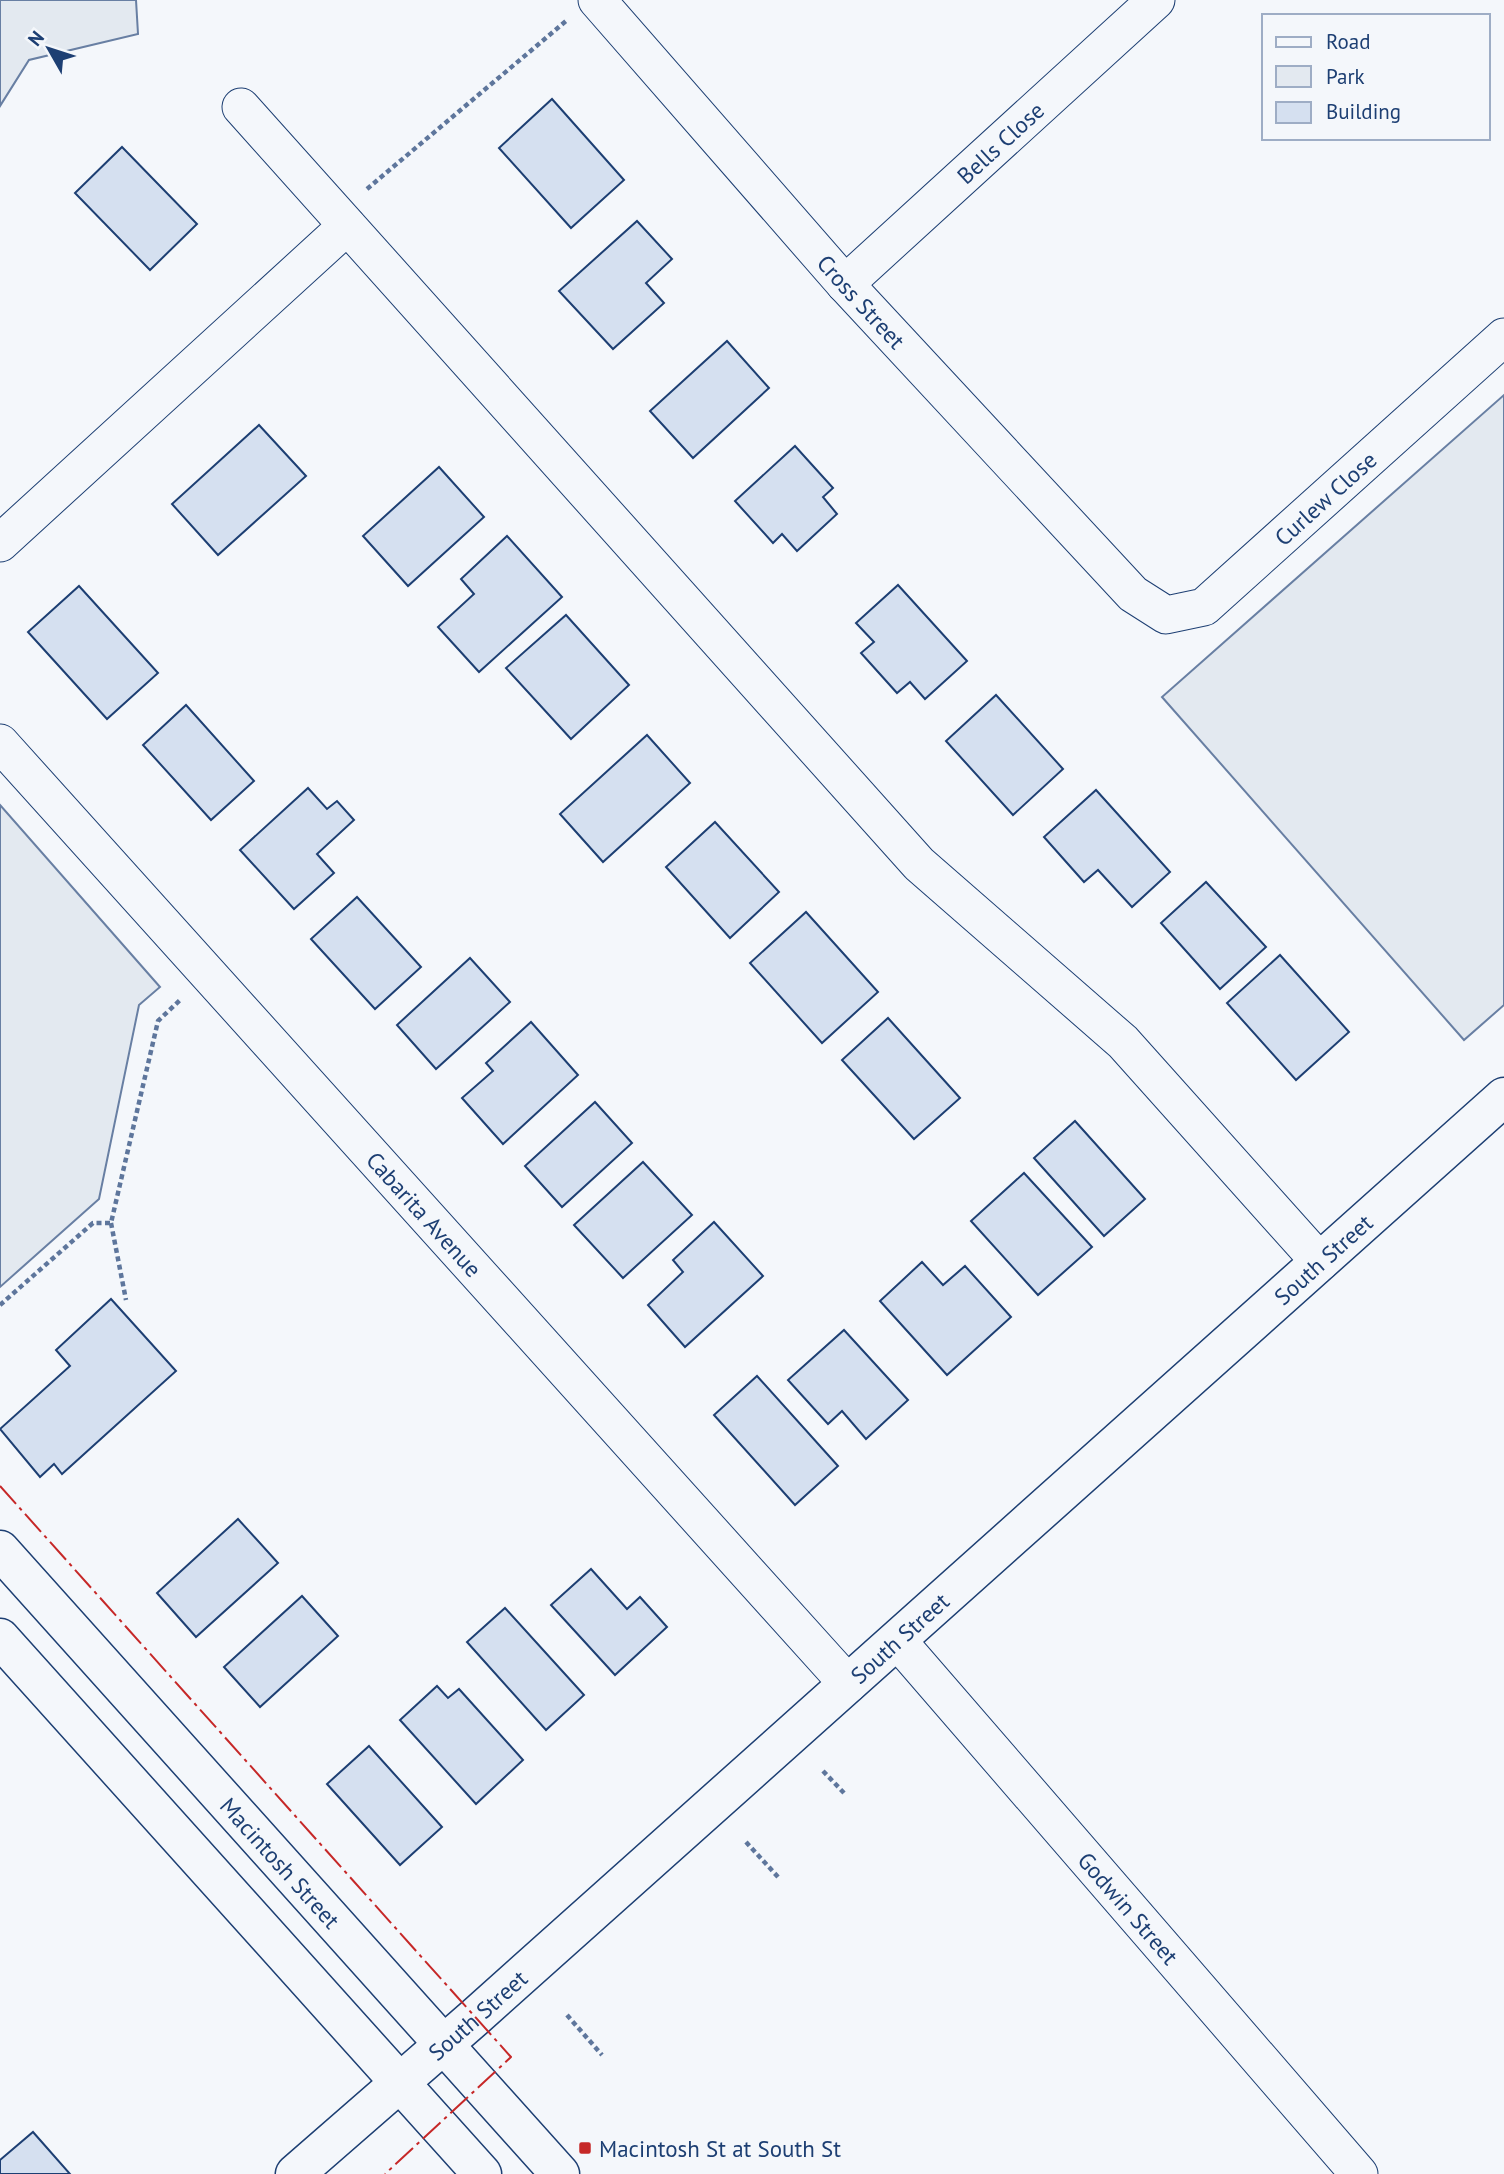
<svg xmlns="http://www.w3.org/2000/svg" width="1504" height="2174" viewBox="0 0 1504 2174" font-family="'PT Sans',sans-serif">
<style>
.green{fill:#e3e9f0;stroke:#687fa3;stroke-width:2}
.building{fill:#d5e0f0;stroke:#1d3f73;stroke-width:2}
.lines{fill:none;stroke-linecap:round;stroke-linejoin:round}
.street-casing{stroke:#1d3f73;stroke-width:39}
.secondary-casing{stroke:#1d3f73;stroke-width:41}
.primary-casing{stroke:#1d3f73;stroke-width:41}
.path{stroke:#5e769c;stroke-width:4.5;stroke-dasharray:5 3.5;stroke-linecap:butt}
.street{stroke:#f4f7fb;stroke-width:37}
.secondary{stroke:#f4f7fb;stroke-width:38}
.primary{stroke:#f4f7fb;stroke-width:38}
.power{stroke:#c62828;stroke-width:2;stroke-dasharray:24 5 3.5 5;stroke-linecap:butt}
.poi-dot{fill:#c62828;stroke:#f4f7fb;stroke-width:2.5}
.labels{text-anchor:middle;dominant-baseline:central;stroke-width:5;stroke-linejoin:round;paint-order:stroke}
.street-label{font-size:23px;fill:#1d3f73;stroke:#f4f7fb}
.poi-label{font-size:23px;fill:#1d3f73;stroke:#f4f7fb;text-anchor:start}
</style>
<rect width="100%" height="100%" fill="#f4f7fb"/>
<g class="green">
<polygon points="0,0 136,0 138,34 29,60 0,106"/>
<polygon points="1504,395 1504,1005 1464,1040 1162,697"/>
<polygon points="0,805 160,987 139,1005 99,1199 0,1287"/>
</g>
<g class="building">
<polygon points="552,99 624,180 571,228 499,148"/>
<polygon points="122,147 197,224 150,270 75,193"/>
<polygon points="637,221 672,259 646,283 664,303 613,349 559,291"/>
<polygon points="727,341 769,388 693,458 650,411"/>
<polygon points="259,425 306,476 218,555 172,504"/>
<polygon points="795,446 833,488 823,497 837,514 797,551 782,534 773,543 735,501"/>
<polygon points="439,467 484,517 408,586 363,536"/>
<polygon points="507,536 562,597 479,672 438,627 474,594 461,579"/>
<polygon points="898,585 967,661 925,699 910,682 897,693 861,653 874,642 856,623"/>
<polygon points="79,586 158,673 107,719 28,632"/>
<polygon points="566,615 629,685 571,739 506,668"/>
<polygon points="996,695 1063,769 1013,815 946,741"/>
<polygon points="186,705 254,781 211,820 143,745"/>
<polygon points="647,735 690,783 603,862 560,814"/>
<polygon points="308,788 327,809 337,801 354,820 317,854 334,873 294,909 240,850"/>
<polygon points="1096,790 1170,872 1132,907 1098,870 1084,882 1044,837"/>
<polygon points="715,822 779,892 730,938 666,867"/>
<polygon points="1206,882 1266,947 1220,989 1161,923"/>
<polygon points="357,897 421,967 375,1009 311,939"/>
<polygon points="806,912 878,992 822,1043 750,963"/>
<polygon points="1280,955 1349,1032 1296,1080 1227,1003"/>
<polygon points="470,958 510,1002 436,1069 397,1025"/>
<polygon points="888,1018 960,1098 914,1139 842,1060"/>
<polygon points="531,1022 578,1075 503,1144 462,1098 493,1071 486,1063"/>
<polygon points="595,1102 632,1143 562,1207 525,1166"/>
<polygon points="1075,1121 1145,1199 1104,1236 1034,1158"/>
<polygon points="643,1162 692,1215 623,1278 574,1225"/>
<polygon points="1024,1173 1092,1247 1038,1295 971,1221"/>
<polygon points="714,1222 763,1276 685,1347 648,1305 683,1272 673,1260"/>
<polygon points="922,1262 943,1285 965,1266 1011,1317 947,1375 880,1301"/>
<polygon points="111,1299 176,1371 62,1474 54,1464 40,1477 0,1429 70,1366 56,1350"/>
<polygon points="844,1330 908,1400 866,1439 842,1411 828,1424 788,1380"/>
<polygon points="757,1376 838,1466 795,1505 714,1415"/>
<polygon points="238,1519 278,1563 196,1637 157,1593"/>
<polygon points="591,1569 627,1609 640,1597 667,1627 615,1675 551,1605"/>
<polygon points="302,1596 338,1636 260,1707 224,1667"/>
<polygon points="505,1608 584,1695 546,1730 467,1642"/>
<polygon points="437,1686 448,1698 459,1689 523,1760 476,1804 400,1720"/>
<polygon points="369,1746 442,1827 400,1865 327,1784"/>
<polygon points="33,2132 70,2174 0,2174 0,2160"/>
</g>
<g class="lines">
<defs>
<g id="street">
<path id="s1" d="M 597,0 L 845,284 L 1133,594 L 1166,615 L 1204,607 L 1504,337"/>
<polyline points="241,107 919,864 1123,1042 1320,1262"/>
<path id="s2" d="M 845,284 L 1156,0"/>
<polyline points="0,543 347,226"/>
<path id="s3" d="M 0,743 L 848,1684"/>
<path id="s4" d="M 897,1640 L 1359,2174"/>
</g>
<g id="secondary">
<path id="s5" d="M 295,2174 L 474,2018 L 1504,1097"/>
</g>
<g id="primary">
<path id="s6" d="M 0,1550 L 560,2174"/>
<polyline points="0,1638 482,2174"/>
</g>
</defs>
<use href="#street" class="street-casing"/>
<use href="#secondary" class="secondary-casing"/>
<use href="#primary" class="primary-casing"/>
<g class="path">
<polyline points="367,189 566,21"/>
<polyline points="111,1223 126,1300"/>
<polyline points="0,1305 93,1223 111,1223 158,1021 180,1000"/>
<polyline points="823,1771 844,1793"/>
<polyline points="746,1842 778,1877"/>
<polyline points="567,2015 602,2055"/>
</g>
<use href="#street" class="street"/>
<use href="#secondary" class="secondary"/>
<use href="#primary" class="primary"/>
<polyline class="power" points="0,1486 511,2057 385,2174"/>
</g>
<rect class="poi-dot" x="578" y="2141" width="14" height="14" rx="3.5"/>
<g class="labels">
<g class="street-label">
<text stroke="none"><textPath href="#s2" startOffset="210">Bells Close</textPath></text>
<text stroke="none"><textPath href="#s1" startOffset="401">Cross Street</textPath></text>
<text stroke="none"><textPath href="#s1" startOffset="1041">Curlew Close</textPath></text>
<text stroke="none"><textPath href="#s3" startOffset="634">Cabarita Avenue</textPath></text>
<text stroke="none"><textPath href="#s5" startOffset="1376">South Street</textPath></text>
<text stroke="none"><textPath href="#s5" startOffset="808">South Street</textPath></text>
<text stroke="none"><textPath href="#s6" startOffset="420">Macintosh Street</textPath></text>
<text stroke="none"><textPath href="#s4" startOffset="354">Godwin Street</textPath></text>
<text stroke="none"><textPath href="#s5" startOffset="242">South Street</textPath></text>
</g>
<g class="poi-label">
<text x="599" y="2148">Macintosh St at South St</text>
</g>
</g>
<rect x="1262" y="14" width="228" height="126" fill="#f4f7fb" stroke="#9eadc5" stroke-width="2"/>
<rect x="1276" y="37" width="35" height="10" fill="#f4f7fb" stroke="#9eadc5" stroke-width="2"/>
<text x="1326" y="49" font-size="21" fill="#1d3f73">Road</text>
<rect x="1276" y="66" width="35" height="21" fill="#e3e9f0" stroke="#9eadc5" stroke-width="2"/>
<text x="1326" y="84" font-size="21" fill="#1d3f73">Park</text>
<rect x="1276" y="102" width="35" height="21" fill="#d5e0f0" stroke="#9eadc5" stroke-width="2"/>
<text x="1326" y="119" font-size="21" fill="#1d3f73">Building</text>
<g transform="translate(49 49) rotate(309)" stroke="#f4f7fb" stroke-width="5" paint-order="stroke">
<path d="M0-5L12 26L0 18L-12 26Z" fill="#1d3f73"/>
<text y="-10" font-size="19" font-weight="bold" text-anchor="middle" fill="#1d3f73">N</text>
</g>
</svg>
